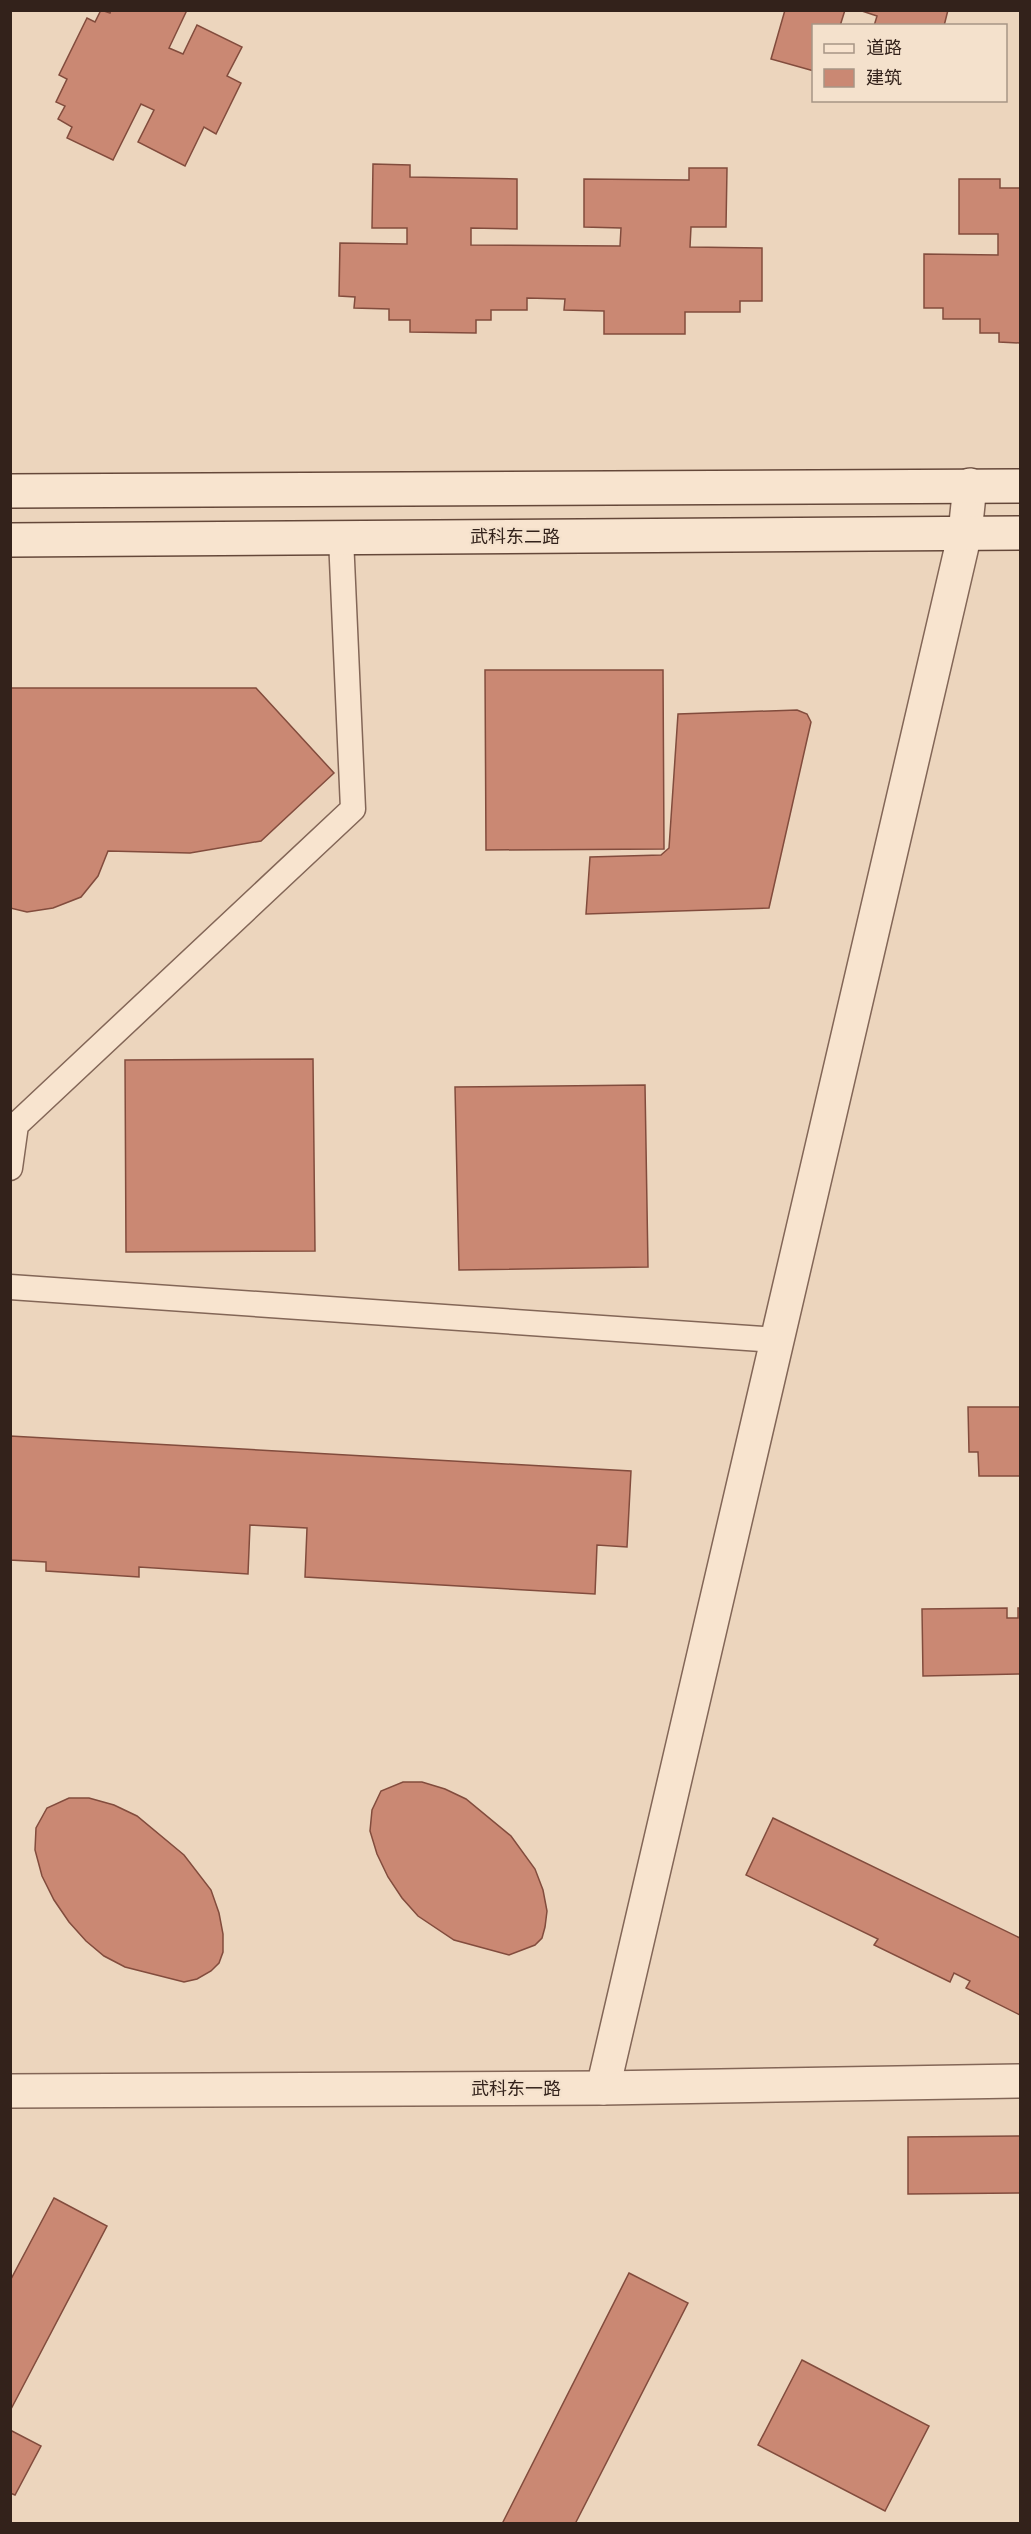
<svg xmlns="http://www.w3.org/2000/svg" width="1031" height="2534" viewBox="0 0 1031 2534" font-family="'Source Serif 4','Noto Sans SC',serif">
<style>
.building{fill:#ca8873;stroke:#824c3d;stroke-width:1.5}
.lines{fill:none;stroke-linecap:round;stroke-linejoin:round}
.lane-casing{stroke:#836657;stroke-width:27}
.street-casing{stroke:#836657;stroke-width:36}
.secondary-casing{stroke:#65483a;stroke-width:36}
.lane{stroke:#f8e4cf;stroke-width:24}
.street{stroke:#f8e4cf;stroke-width:33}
.secondary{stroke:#f8e4cf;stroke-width:33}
.labels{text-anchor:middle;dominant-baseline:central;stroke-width:4.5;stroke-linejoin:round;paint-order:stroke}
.street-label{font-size:18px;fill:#33221b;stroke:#f4e1cc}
</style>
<rect width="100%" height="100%" fill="#ecd5bd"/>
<g class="building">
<polygon points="101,10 110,13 111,10 187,10 169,48 183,54 197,25 242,47 227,76 241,83 216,134 204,127 185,166 138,142 154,110 141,104 113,160 67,138 72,127 58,119 65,106 56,102 67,79 59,75 87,18 95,22"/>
<polygon points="785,10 845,10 840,26 814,26 814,71 771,59"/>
<polygon points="859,10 948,10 944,26 874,26 877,16"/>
<polygon points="373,164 410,165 410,177 517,179 517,229 471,228 471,245 620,246 621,228 584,227 584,179 689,180 689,168 727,168 726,227 691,227 690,247 762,248 762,301 740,301 740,312 685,312 685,334 604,334 604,311 564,310 565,299 527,298 527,310 491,310 491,320 476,320 476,333 410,332 410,320 389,320 389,309 354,308 355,297 339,296 340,243 407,244 407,228 372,228"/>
<polygon points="959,179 1000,179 1000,188 1020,188 1020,343 999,342 999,333 980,333 980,319 943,319 943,308 924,308 924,254 998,255 998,234 959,234"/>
<polygon points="485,670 663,670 664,849 486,850"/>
<polygon points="10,688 256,688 334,773 261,841 190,853 108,851 98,876 81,897 53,908 27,912 10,908"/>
<polygon points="797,710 807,714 811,722 769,908 586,914 590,857 661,855 669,848 678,714"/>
<polygon points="313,1059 315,1251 126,1252 125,1060"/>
<polygon points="645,1085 648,1267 459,1270 455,1087"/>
<polygon points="968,1407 1020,1407 1020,1476 979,1476 978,1452 969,1452"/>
<polygon points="10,1436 631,1471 627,1547 597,1545 595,1594 305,1577 307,1528 250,1525 248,1574 139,1567 139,1577 46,1571 46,1562 10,1560"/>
<polygon points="1007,1608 1007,1618 1018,1618 1018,1608 1020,1608 1020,1674 923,1676 922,1609"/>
<polygon points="403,1782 422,1782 445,1789 466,1799 511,1836 535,1869 543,1890 547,1911 545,1927 542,1938 535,1945 509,1955 454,1940 418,1916 402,1898 388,1877 377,1854 370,1831 372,1810 381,1791"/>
<polygon points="69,1798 89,1798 114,1805 137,1816 184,1855 211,1890 219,1913 223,1934 223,1952 219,1963 211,1971 197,1979 184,1982 125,1967 104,1956 86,1941 69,1922 54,1900 42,1876 35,1850 36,1828 47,1808"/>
<polygon points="773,1818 1020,1938 1020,2015 966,1988 970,1981 954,1973 950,1982 874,1945 878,1939 746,1875"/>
<polygon points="1020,2136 1020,2193 908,2194 908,2137"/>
<polygon points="54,2198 107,2226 10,2411 10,2281"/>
<polygon points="629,2273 688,2303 575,2524 502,2524"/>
<polygon points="802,2360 929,2426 885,2511 758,2445"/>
<polygon points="10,2430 41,2446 15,2495 10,2493"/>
</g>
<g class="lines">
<defs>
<g id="lane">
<polyline points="10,1168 16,1125 353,809 341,538"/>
<polyline points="10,1287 777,1340"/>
</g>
<g id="street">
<polyline points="603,2088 965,533 970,485"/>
<polyline points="10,2091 603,2088 1020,2081"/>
</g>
<g id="secondary">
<polyline points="10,491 1020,486"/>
<polyline points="10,540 1020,533"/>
</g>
</defs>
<use href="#lane" class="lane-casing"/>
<use href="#street" class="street-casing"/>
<use href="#secondary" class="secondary-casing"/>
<use href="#lane" class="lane"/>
<use href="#street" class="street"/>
<use href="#secondary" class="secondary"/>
</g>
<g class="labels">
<g class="street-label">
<text x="515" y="536">武科东二路</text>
<text x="516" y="2088">武科东一路</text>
</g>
</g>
<rect width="1031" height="2534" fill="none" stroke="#33221b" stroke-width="24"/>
<rect x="812" y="24" width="195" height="78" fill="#f4e1cc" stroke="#a79585" stroke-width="1.5"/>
<rect x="824" y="44" width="30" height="9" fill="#f8e4cf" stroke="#a79585" stroke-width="1.5"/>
<text x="866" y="54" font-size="18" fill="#33221b">道路</text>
<rect x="824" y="69" width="30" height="18" fill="#ca8873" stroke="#a79585" stroke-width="1.5"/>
<text x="866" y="84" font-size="18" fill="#33221b">建筑</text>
</svg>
